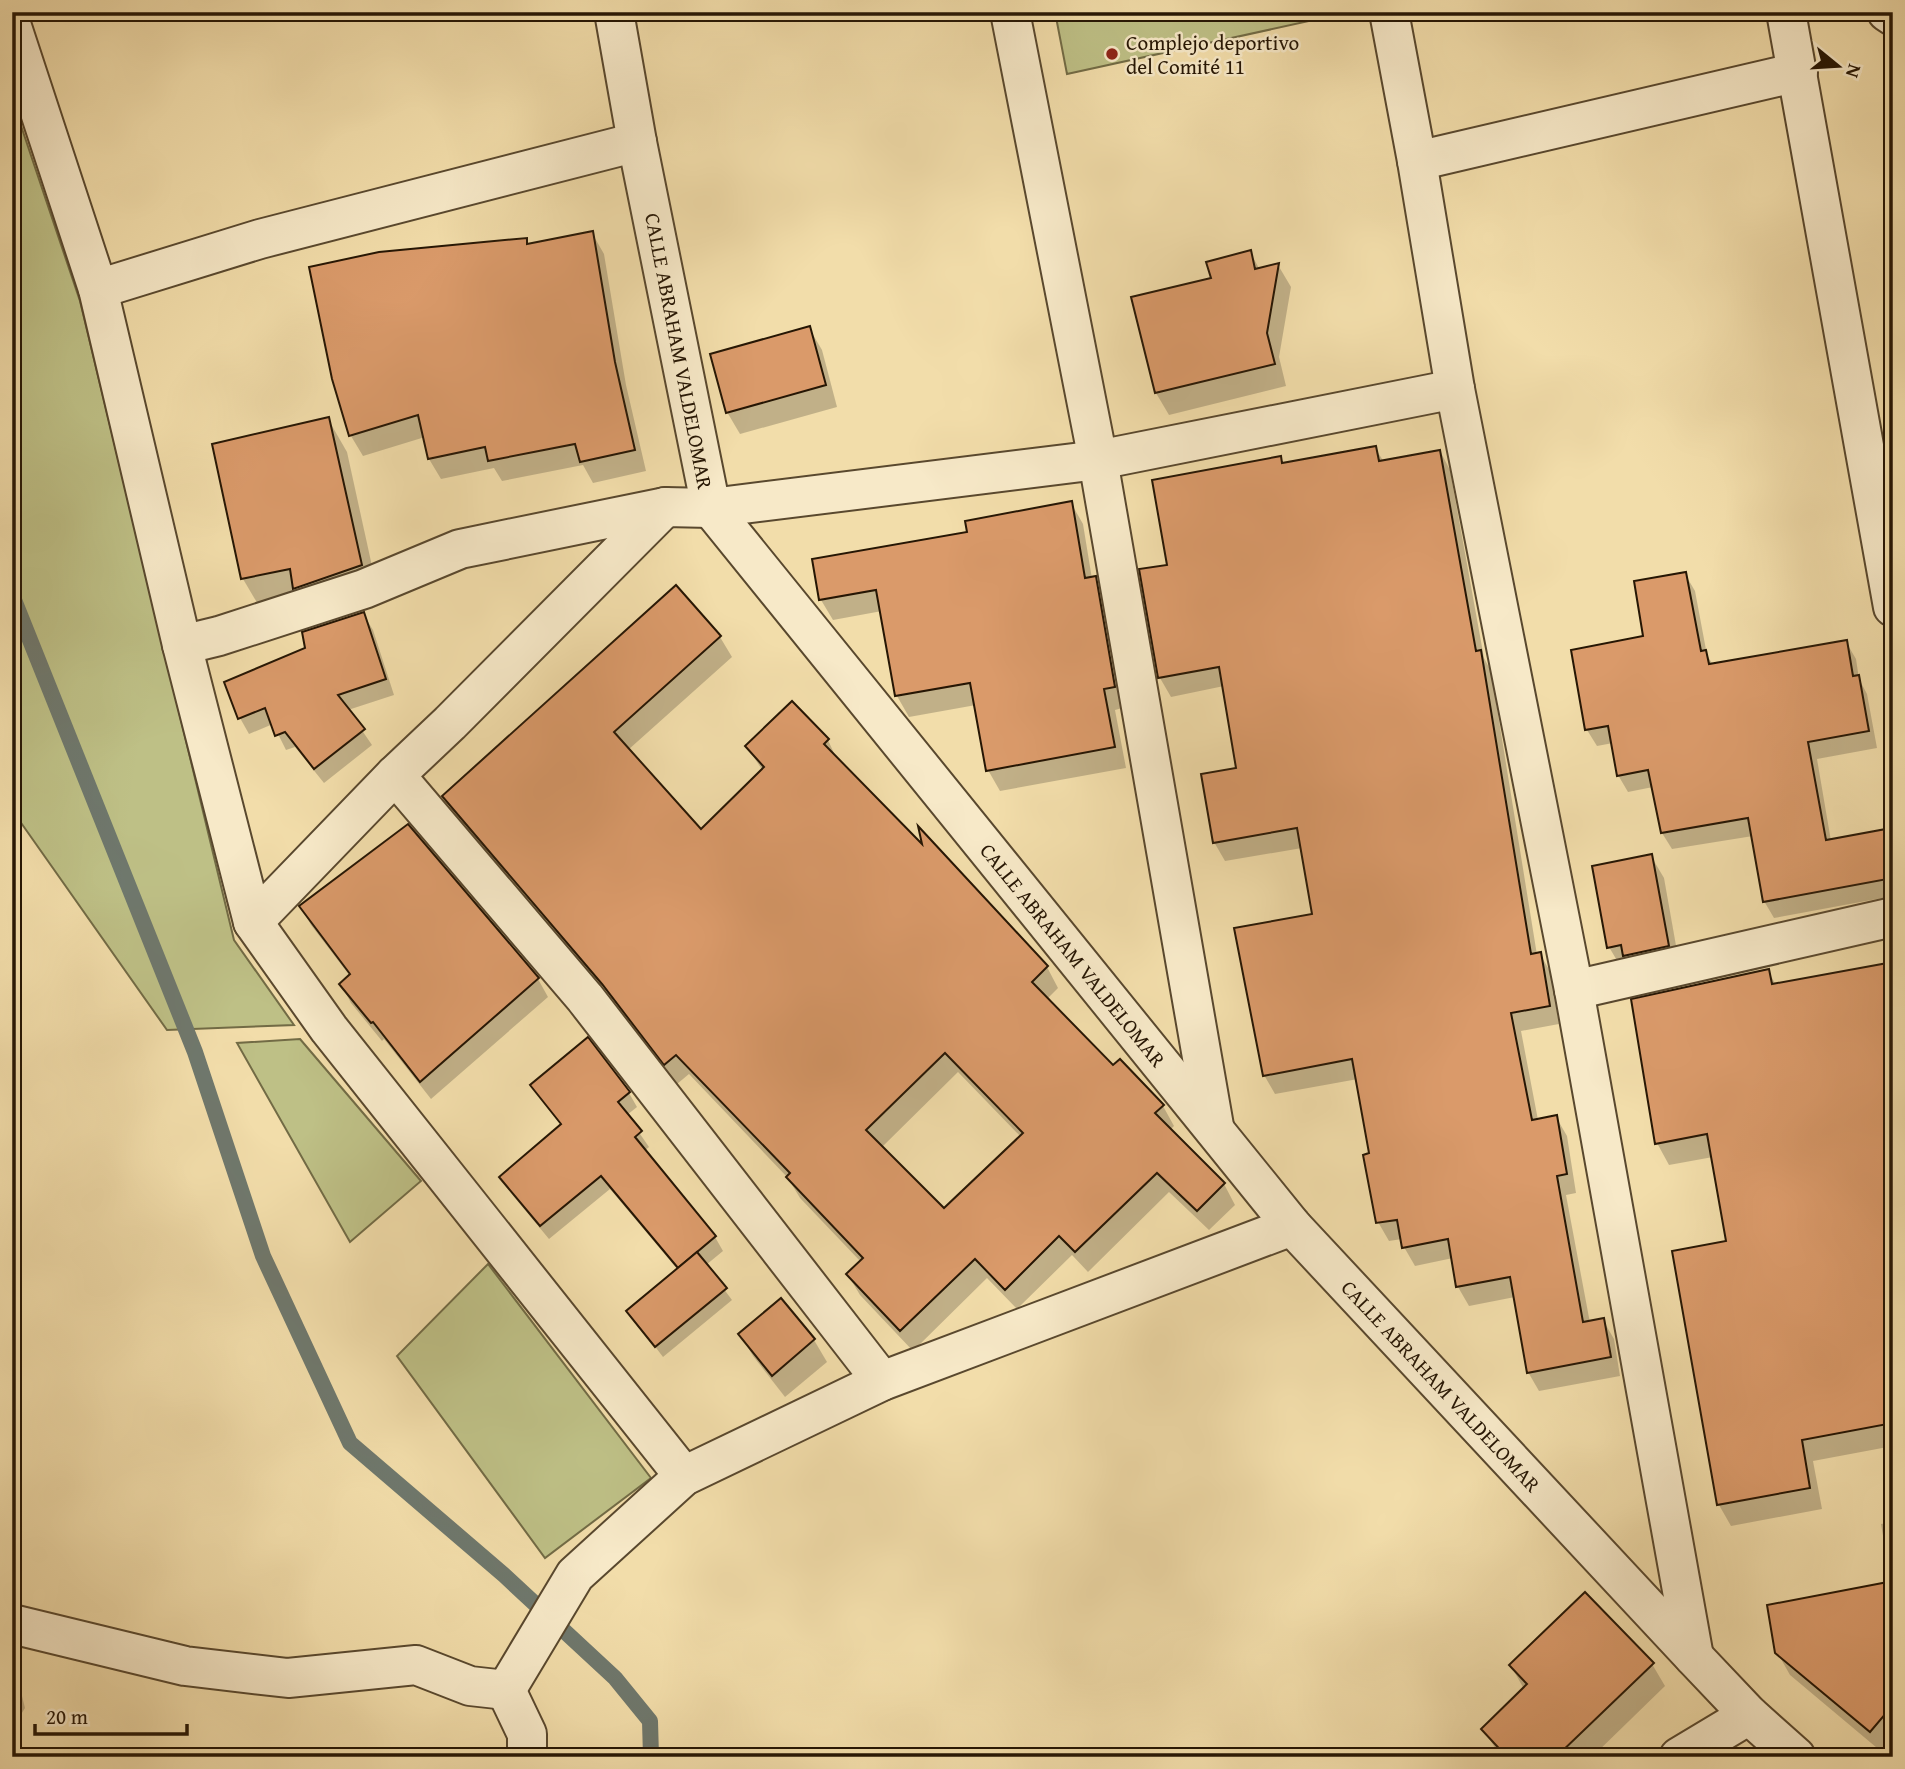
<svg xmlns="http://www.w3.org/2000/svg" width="1905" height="1769" viewBox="0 0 1905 1769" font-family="'Gentium Book Plus',serif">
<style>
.green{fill:#bec086;stroke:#726b45;stroke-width:2}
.shadow{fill:#0003;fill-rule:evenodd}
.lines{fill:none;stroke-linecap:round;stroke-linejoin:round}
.stream{stroke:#6f786d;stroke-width:16}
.building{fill:#da9a6a;stroke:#261604;stroke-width:2;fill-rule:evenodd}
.minor-casing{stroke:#59482e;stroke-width:42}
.minor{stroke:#f7e9c8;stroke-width:38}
.poi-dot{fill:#8f2418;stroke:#f7e9c8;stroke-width:2.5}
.labels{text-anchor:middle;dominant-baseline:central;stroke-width:5;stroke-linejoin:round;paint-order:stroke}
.poi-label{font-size:21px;fill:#261604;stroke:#f7e9c8;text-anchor:start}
.street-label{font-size:21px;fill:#261604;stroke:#f7e9c8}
</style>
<rect width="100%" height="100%" fill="#f2ddaa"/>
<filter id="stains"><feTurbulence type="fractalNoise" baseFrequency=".00286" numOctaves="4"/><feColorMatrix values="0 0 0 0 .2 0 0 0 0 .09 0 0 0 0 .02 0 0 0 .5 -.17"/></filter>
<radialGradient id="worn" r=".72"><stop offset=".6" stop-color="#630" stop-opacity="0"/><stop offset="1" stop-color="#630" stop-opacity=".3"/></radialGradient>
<g class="green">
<polygon points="1055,12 1341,12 1341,14 1067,74"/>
<polygon points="12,99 80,301 234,940 294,1025 167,1030 12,810"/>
<polygon points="300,1039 421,1181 350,1242 237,1043"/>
<polygon points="488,1264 651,1478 545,1558 397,1356"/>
</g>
<g class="shadow">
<polygon points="592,233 604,254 626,385 646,471 593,483 583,465 502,481 494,468 441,479 429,459 425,437 363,456 351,436 334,379 526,240 529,245"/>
<polygon points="1250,252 1260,270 1278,265 1291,287 1279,357 1286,386 1169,415 1156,393 1213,279"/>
<polygon points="809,328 822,350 837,407 740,434 727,412"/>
<polygon points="328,419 347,452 379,598 262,611 243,579 214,445"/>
<polygon points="1375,448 1384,462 1440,451 1450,470 1484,658 1491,671 1537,955 1540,954 1551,973 1559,1024 1521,1031 1538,1120 1556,1117 1567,1136 1576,1193 1566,1195 1590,1323 1603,1320 1614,1339 1620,1376 1539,1391 1528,1372 1515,1297 1469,1306 1458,1287 1453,1258 1415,1266 1404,1247 1402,1239 1389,1241 1378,1222 1371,1155 1358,1079 1275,1094 1264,1075 1314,915 1302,848 1225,861 1214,842 1238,769 1224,686 1171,697 1160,678 1141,571 1169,566 1280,458 1284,465"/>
<polygon points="1071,503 1083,524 1092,579 1095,578 1107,599 1126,707 1115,710 1126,768 1000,791 988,770 976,705 909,717 897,696 882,611 833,620 821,600 969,533"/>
<polygon points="1685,574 1695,591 1707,655 1713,665 1846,642 1856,659 1859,679 1867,694 1877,748 1817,759 1831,841 1886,831 1893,843 1893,896 1774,918 1764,901 1753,836 1672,849 1662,833 1653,787 1628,792 1618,775 1613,743 1597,746 1587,730"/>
<polygon points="363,614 373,630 394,695 348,710 372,745 324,783 295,747 286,750 273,724 249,734 240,718 227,683 307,649"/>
<path d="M 720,637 L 732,657 L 628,750 L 700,832 L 763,771 L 747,747 L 828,740 L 838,762 L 1047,967 L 1058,988 L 1046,1000 L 1113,1068 L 1163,1106 L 1174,1126 L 1170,1130 L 1224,1184 L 1235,1205 L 1209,1230 L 1169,1192 L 1088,1272 L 1072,1255 L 1017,1309 L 987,1278 L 913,1351 L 860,1295 L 848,1275 L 861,1262 L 800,1198 L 788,1178 L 689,1074 L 677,1084 L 616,1005 L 456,817 L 444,796 ZM 958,1072 L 1021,1137 L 944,1211 L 881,1148 Z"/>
<polygon points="1651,856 1664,878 1680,968 1622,969 1609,947"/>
<polygon points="301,907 538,979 548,997 431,1099 384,1039 382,1041 351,1003 341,984 350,976 311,925"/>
<polygon points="1893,964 1893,1446 1813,1461 1822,1509 1731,1526 1719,1505 1674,1252 1728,1243 1713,1157 1669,1165 1657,1143 1768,971 1776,985"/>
<polygon points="588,1040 629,1093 637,1107 627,1115 649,1147 644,1151 715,1237 723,1251 706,1265 732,1300 663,1357 628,1311 678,1270 610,1189 549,1239 510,1192 502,1177 562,1126 532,1086"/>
<polygon points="781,1300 814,1340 827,1362 785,1397 753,1356 740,1334"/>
<polygon points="1893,1522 1893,1741 1883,1753 1790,1675 1777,1652 1891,1583 1881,1524"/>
<polygon points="1652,1664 1665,1686 1592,1757 1501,1757 1483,1729 1524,1689 1511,1666"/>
<polygon points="12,1671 18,1680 25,1708 12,1729"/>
</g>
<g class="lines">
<polyline class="stream" points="12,595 195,1052 263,1256 350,1443 504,1575 615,1678 650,1721 651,1757"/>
</g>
<g class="building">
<polygon points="593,231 615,362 635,450 580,462 575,444 488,461 485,447 428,459 418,415 349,436 332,379 309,267 379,252 527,238 527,244"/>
<polygon points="1251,250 1255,269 1279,263 1267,333 1275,364 1155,393 1131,297 1211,278 1206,262"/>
<polygon points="810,326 826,385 726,413 710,354"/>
<polygon points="329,417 362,565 293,589 290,569 241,579 212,444"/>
<polygon points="1376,446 1379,461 1440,450 1476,651 1481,650 1531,954 1541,952 1550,1006 1511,1013 1532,1120 1557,1115 1567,1174 1557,1176 1583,1322 1604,1318 1611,1357 1527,1373 1510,1277 1456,1287 1448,1239 1402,1248 1397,1220 1376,1223 1363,1155 1369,1153 1352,1059 1263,1076 1234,928 1312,914 1297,828 1213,843 1201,774 1236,768 1219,667 1158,678 1139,569 1167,565 1152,480 1281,456 1282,463"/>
<polygon points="1072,501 1085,578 1096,576 1115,687 1104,689 1115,747 986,771 970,683 895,696 876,590 819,600 812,559 967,532 965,521"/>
<polygon points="1686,572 1701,651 1706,650 1709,664 1847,640 1853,676 1859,675 1869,731 1808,742 1826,840 1886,829 1893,862 1893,878 1763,902 1748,818 1661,833 1648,770 1617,776 1608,726 1585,730 1571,650 1643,636 1634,581"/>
<path d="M 676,585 L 721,636 L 614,732 L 701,829 L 764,767 L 745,746 L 792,701 L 829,739 L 824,744 L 922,844 L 918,826 L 1048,966 L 1032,982 L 1113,1065 L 1120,1059 L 1164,1105 L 1155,1113 L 1225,1183 L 1197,1211 L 1157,1173 L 1075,1252 L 1059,1236 L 1005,1290 L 975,1259 L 900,1331 L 846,1274 L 863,1258 L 786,1177 L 790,1173 L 676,1055 L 664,1065 L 602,984 L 442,796 ZM 945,1053 L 1023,1133 L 944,1208 L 866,1130 Z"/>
<polygon points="364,612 386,679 338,695 365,729 314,769 285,732 275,736 265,708 238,719 224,682 305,648 302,632"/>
<polygon points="408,824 539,978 420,1082 373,1022 371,1023 339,984 350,974 299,906"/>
<polygon points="1652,854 1669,946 1623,956 1621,945 1607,948 1592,866"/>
<polygon points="1893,962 1893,1423 1802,1440 1810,1488 1717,1505 1672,1251 1726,1241 1707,1134 1655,1144 1631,999 1769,969 1772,984"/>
<polygon points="588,1037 630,1092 618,1102 642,1131 635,1137 716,1236 678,1268 601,1176 540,1226 499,1177 561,1124 530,1085"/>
<polygon points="697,1252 727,1288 655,1347 626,1311"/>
<polygon points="781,1298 815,1339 772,1376 738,1334"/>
<polygon points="1893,1581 1893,1705 1870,1732 1775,1653 1767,1605"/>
<polygon points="1585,1592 1654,1663 1556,1757 1507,1757 1481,1729 1527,1684 1509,1665"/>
</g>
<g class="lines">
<defs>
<g id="minor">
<polyline points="614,12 637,142 711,508 1292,1226 1694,1657 1749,1715 1796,1757"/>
<polyline points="1010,12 1098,460 1214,1126"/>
<polyline points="1389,12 1417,161 1455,389 1574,990 1694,1657"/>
<polyline points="1786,12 1893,607"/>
<polyline points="1887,12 1893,16"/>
<polyline points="12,27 98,289 182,645"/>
<polyline points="1417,161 1798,72"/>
<polyline points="98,289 260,239 637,142"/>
<polyline points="395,775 585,998 882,1381"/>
<polyline points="253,922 395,775 450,723 665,507"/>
<polyline points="1574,990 1893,917"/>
<polyline points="684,1476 329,1029 253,922 182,645 219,636 364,589 460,549 665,507 711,508 1098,460 1455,389"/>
<polyline points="12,1624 185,1666 288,1678 416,1665 470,1686 506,1690 575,1575 684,1476 882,1381 1292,1226"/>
<polyline points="506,1690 527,1734 527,1757"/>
<polyline points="1679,1757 1749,1715"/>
</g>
</defs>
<use href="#minor" class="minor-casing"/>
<use href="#minor" class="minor"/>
</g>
<circle class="poi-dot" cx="1112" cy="54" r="7"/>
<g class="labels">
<g class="poi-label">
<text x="1126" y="42">Complejo deportivo<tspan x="1126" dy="24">del Comité 11</tspan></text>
</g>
<g class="street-label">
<text transform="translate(679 351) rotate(79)">CALLE ABRAHAM VALDELOMAR</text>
<text transform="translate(1073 955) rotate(51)">CALLE ABRAHAM VALDELOMAR</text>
<text transform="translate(1441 1386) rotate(47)">CALLE ABRAHAM VALDELOMAR</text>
</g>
</g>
<rect width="1905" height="1769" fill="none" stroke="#f2ddaa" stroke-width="42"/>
<rect x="14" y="14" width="1877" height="1741" fill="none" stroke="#261604" stroke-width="3.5"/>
<rect x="21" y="21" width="1863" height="1727" fill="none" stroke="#261604" stroke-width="2"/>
<g transform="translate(1838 66) rotate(108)" stroke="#f7e9c8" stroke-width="5" paint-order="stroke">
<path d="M0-5L12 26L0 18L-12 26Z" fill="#261604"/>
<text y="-10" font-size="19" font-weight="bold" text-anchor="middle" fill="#261604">N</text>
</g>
<path d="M35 1724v10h152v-10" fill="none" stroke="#261604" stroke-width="3.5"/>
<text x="46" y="1724" font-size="21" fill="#261604" stroke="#f7e9c8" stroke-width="5" paint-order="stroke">20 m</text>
<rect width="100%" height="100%" filter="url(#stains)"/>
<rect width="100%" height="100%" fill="url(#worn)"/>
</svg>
